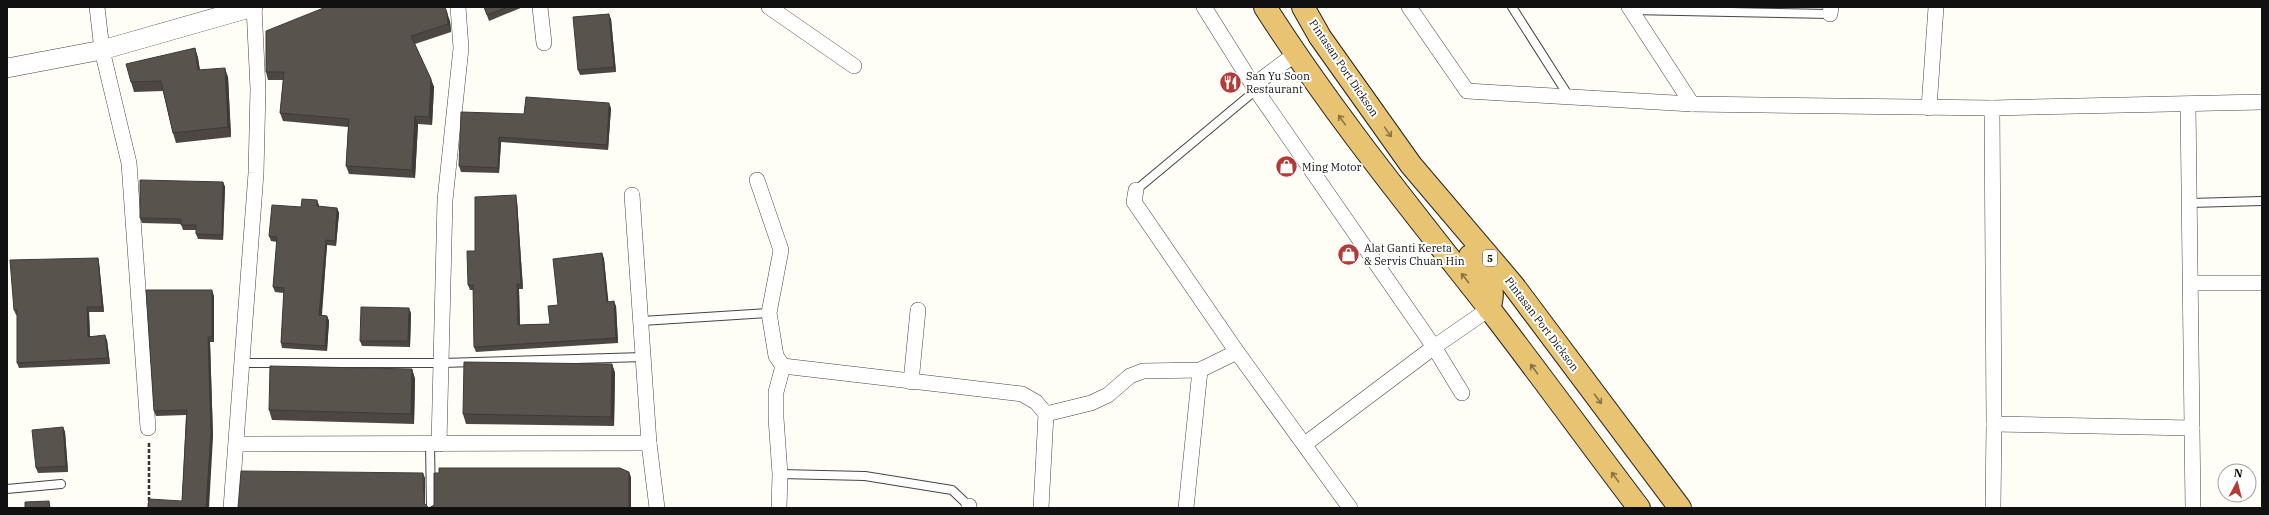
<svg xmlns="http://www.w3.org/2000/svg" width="2269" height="515" viewBox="0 0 2269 515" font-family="'IBM Plex Serif',serif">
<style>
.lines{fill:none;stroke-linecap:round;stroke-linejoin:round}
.service-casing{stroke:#444;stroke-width:10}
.minor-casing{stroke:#444;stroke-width:16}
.tertiary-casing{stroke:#444;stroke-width:20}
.trunk-casing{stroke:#222;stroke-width:24}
.path{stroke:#333;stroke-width:2.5;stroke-dasharray:4 2;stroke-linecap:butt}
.service{stroke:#fff;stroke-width:8}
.minor{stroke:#fff;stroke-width:15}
.tertiary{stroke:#fff;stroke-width:19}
.trunk{stroke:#e8c472;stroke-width:22}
.wall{fill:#4d4743}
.shaded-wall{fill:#3e3a37}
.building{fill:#59534e;stroke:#3e3a37}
.oneway{stroke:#877346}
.labels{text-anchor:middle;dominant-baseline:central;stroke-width:4;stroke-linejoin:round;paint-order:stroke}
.shield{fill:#fff;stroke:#585858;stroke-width:1}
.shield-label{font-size:10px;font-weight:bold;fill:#111}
.street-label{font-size:11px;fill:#111;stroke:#fff}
.poi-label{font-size:11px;fill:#111;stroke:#fff;text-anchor:start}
</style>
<rect width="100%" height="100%" fill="#fefdf6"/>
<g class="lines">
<defs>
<g id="service">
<polyline points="1512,7 1568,95"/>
<polyline points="1631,10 1830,14"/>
<polyline points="1136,190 1256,90"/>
<polyline points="2190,203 2262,201"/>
<polyline points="642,321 769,313"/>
<polyline points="242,363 442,363 644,357"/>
<polyline points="430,443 431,508"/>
<polyline points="780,474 865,476 952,490 969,506"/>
<polyline points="7,489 61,484"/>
</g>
<g id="minor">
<polyline points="97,7 102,50 129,163 148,428"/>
<polyline points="540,7 544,43"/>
<polyline points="769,7 854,66"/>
<polyline points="1204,7 1256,90 1434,347 1462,393"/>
<polyline points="1409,7 1467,91 1692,104"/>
<polyline points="1629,7 1692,104 1992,108"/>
<polyline points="1830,14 1831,7"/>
<polyline points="1256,90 1262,79 1295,54"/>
<polyline points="2188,104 2193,508"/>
<polyline points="1929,108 1936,7"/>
<polyline points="757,180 781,250 769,313 776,356 783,366 776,392 776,418 780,474 779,508"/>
<polyline points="1136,190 1134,202 1237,352 1350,508"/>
<polyline points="632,195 649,443 657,508"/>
<polyline points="2191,283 2262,283"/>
<polyline points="783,366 1022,394 1036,402 1046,414 1041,508"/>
<polyline points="911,382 918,310"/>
<polyline points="1046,414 1091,403 1108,395 1130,376 1143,371 1200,370 1237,352"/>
<polyline points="2192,428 1994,424 1992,108 2262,102"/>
<polyline points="236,444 649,443"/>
<polyline points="439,444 445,200 461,48 458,7"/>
<polyline points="1305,444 1434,347 1489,309"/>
<polyline points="231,508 256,173 258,89 254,7"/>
<polyline points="969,508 969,506"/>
<polyline points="1186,508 1200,370"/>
<polyline points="1993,508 1994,424"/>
</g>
<polyline id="tertiary" points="7,68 102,50 253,7"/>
<g id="trunk">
<path d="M 1265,7 C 1332,112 1411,209 1488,307 C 1539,373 1588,441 1639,508"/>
<polyline points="1303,7 1320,37 1411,165 1513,285 1680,508"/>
<path d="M 1470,256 C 1485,275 1498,283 1489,309"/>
</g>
</defs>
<use href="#service" class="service-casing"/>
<use href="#minor" class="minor-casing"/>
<use href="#tertiary" class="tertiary-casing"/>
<use href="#trunk" class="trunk-casing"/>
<polyline class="path" points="149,443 149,508"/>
<use href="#service" class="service"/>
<use href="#minor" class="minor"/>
<use href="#tertiary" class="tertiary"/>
<use href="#trunk" class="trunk"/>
</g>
<g class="wall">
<polygon points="484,7 523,7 489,21"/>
<polygon points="611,19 616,72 580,75 578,70"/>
<polygon points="450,21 451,32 415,44 434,87 432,125 418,124 415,178 349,174 346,166 348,127 283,121 280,113 283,80 268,80 266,72"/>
<polygon points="195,48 198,58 200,70 228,77 231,137 176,143 173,133 163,91 134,92 131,82"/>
<polygon points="611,108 608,150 501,142 499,173 461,172 459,166 524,114"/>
<polygon points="223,182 225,187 223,240 198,239 196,234 196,230 183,230 181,224 142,223 140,218"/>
<polygon points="517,201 523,289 519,289 520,325 550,324 558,305 602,253 604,259 608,302 616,306 618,343 476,352 474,347 473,290 470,290 468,285 475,251"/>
<polygon points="319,205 319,207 337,208 339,213 336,246 327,245 322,315 327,316 329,321 327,351 282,348 281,343 284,293 275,292 273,287 277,242 271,241 269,236 301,207"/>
<polygon points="98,258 99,263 104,312 89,312 90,336 107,340 110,364 19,368 17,363 17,315 16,315 14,310"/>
<polygon points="214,296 214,342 210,342 213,437 182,501 186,415 156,416 154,411"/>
<polygon points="411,313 410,347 362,346 360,341"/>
<polygon points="612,364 615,373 614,426 466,424 463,414"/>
<polygon points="412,369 415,379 414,424 272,420 269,410"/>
<polygon points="63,427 65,432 68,472 38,473 36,468"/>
</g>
<g class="shaded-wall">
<polygon points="445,7 450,21 451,32 448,24"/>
<polygon points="609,14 611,19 616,72 614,67"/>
<polygon points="195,48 198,58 201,79 198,70"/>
<polygon points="225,68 228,77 231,137 228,127"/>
<polygon points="431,79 434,87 432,125 429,117"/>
<polygon points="609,103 611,108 608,150 607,145"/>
<polygon points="415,116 418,124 415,178 412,170"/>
<polygon points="499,137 501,142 499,173 498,168"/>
<polygon points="223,182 225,187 223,240 222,235"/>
<polygon points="516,195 517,201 523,289 521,284"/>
<polygon points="317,200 319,205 319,212 317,206"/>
<polygon points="337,208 339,213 336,246 335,241"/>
<polygon points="326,240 327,245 321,320 319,315"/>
<polygon points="602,253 604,259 609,307 607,302"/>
<polygon points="98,258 99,263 104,312 102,307"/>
<polygon points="517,284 519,289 520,330 518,325"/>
<polygon points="212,290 214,296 214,342 212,337"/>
<polygon points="614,301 616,306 618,343 616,338"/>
<polygon points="87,307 89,312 90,342 88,337"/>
<polygon points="409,308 411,313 410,347 408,341"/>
<polygon points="327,316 329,321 327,351 325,346"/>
<polygon points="105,335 107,340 110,364 108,358"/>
<polygon points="208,337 210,342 213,437 209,508 206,508"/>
<polygon points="612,364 615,373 614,426 611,417"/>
<polygon points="412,369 415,379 414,424 411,414"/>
<polygon points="63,427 65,432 68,472 66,466"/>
<polygon points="629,472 631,477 631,508 629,508"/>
<polygon points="423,473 425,478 425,508 424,503"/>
</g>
<g class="building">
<polygon points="326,7 445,7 447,13 448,24 411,36 431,79 429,117 415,116 412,170 346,166 349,119 280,113 284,72 266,72 266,31"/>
<polygon points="484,7 508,7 487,15"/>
<polygon points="609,14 614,67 578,70 573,17"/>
<polygon points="195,48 198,70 225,68 228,127 173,133 161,81 131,82 126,64"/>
<polygon points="526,97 609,103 607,145 499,137 498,168 459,166 461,112 524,114"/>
<polygon points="140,180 223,182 222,235 196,234 196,225 181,225 181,219 140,218"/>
<polygon points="516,195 521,284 517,284 518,325 550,324 548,306 558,305 553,259 602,253 607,302 614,301 616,338 474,347 473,285 468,285 467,251 475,251 475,197"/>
<polygon points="302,199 317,200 317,206 337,208 335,241 326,240 319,315 327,316 325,346 281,343 284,288 273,287 277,237 269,236 272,205 301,207"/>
<polygon points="98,258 102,307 87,307 88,337 105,335 108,358 17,363 17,310 14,310 10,260"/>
<polygon points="146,290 212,290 212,337 208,337 211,432 206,508 148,508 149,499 182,501 187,410 154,411"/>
<polygon points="361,307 409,308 408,341 360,341"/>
<polygon points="464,362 612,364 611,417 463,414"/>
<polygon points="270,366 412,369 411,414 269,410"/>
<polygon points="63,427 66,466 36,468 32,430"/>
<polygon points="439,468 620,468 629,472 629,508 429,508 434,505 434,473 439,473"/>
<polygon points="241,471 423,473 424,503 429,508 238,508"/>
<polygon points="49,501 50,508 25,508 25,502"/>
</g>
<defs><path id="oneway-shaft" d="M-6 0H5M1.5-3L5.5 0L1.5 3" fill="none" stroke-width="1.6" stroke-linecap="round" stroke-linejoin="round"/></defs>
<g class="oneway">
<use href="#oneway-shaft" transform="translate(1342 120) rotate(-126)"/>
<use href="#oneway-shaft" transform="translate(1388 132) rotate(55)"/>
<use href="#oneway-shaft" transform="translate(1465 278) rotate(-128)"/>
<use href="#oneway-shaft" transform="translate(1534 369) rotate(-127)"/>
<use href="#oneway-shaft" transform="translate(1598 399) rotate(53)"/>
<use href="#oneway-shaft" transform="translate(1615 477) rotate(-127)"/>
</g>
<defs>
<symbol id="restaurant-disc" viewBox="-11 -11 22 22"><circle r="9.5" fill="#b43a36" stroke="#fff"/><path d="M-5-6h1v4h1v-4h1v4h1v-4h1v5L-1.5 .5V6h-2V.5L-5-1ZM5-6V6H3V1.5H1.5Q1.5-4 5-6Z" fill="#fff"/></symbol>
<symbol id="shop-disc" viewBox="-11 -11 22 22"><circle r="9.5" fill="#b43a36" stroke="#fff"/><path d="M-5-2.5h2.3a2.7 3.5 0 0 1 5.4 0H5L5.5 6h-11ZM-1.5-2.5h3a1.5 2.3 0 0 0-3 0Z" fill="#fff"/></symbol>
</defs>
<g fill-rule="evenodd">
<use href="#restaurant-disc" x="1218" y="70" width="25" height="25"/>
<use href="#shop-disc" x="1274" y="154" width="25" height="25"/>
<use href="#shop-disc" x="1336" y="242" width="25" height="25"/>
</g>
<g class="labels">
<rect class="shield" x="1483" y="250" width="14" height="16" rx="3"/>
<g class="shield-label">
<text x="1490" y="258">5</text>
</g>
<g class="street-label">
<text transform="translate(1344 68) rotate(56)">Pintasan Port Dickson</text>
<text transform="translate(1542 324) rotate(53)">Pintasan Port Dickson</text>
</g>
<g class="poi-label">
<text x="1246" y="76">San Yu Soon<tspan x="1246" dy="13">Restaurant</tspan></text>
<text x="1302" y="167">Ming Motor</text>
<text x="1364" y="248">Alat Ganti Kereta<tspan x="1364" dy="13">&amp; Servis Chuan Hin</tspan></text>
</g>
</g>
<rect width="2269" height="515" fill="none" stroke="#111111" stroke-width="16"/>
<g transform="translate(2237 483) rotate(7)"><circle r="19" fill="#ffffff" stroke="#a0a0a0"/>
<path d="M0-3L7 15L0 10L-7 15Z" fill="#b43a36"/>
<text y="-6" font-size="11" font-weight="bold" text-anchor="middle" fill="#111111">N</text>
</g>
</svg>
